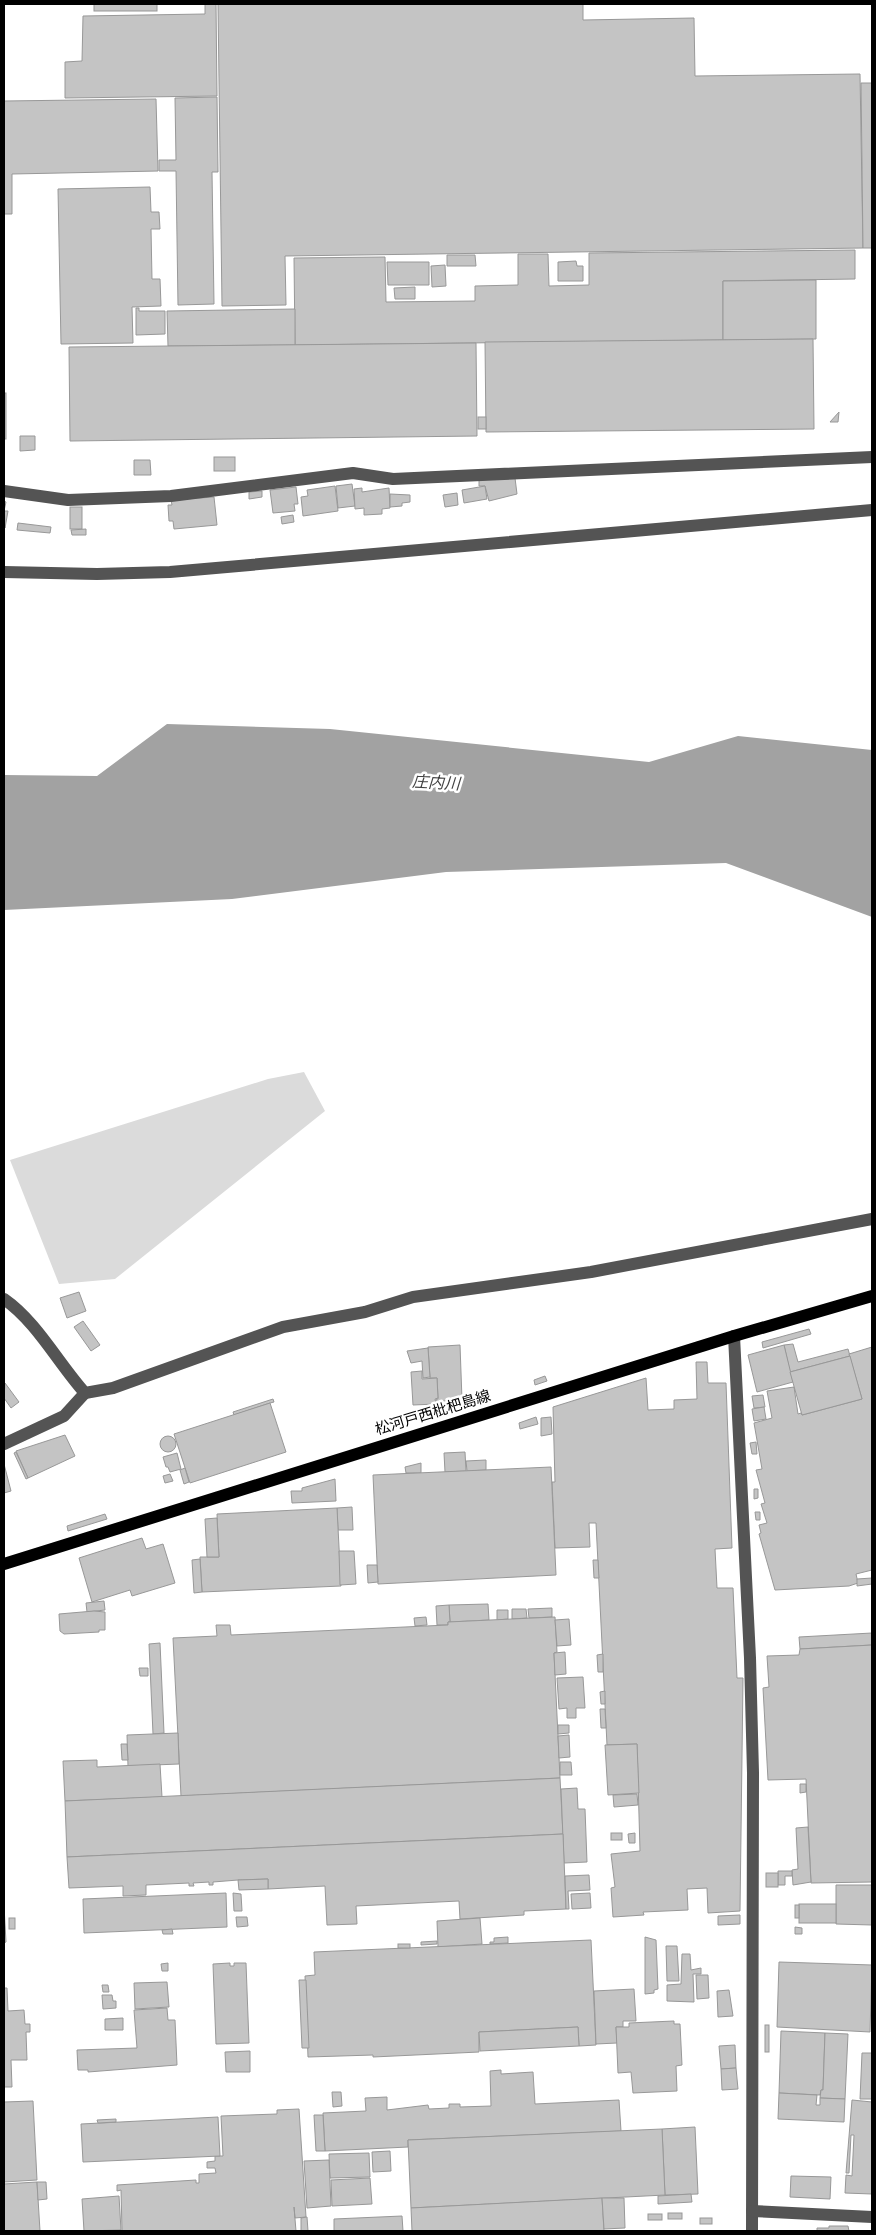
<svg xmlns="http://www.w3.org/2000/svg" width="876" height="2235" viewBox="0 0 876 2235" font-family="'Alegreya Sans','Noto Sans JP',sans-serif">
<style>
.green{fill:#dbdbdb}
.water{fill:#a2a2a2}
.building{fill:#c4c4c4;stroke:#989898}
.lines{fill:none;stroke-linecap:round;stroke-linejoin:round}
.minor{stroke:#545454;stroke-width:12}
.major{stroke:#000;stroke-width:12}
.labels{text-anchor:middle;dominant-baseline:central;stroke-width:5;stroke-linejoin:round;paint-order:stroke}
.street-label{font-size:15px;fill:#000;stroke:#fff}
.water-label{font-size:16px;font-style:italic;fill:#434343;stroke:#fff}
</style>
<rect width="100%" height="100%" fill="#fff"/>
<polygon class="green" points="304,1072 325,1111 115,1279 59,1284 10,1160 268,1079"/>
<polygon class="water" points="167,724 330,729 649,762 738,736 872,750 872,917 726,863 446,872 232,899 4,910 4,775 97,776"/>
<g class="building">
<rect x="94" y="4" width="63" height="7"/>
<polygon points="205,4 216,4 217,96 65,98 65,62 82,61 83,16 205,14"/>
<polygon points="218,4 583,4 583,20 694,18 695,76 860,74 863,248 285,256 286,305 222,306"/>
<polygon points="861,83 872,83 872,248 863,248"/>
<polygon points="217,97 218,172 212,172 214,304 178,305 176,171 159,171 159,160 176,160 175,98"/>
<polygon points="156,99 158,171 12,174 12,214 4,214 4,101"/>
<polygon points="150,187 151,212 159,212 160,229 151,229 152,279 160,279 161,306 132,307 133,343 61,344 58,189"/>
<polygon points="855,250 855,279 723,281 723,340 295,345 294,258 385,257 386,302 475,301 475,286 518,285 518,254 548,254 549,286 589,285 589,253"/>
<polygon points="447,255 475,255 476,266 447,266"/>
<polygon points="576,261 577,266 583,266 583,281 558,281 558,262"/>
<polygon points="387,262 429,262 429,285 388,285"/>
<polygon points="445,265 446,286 432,287 431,266"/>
<polygon points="816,280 816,339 723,340 723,281"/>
<polygon points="415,287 415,299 395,299 394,288"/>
<polygon points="136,308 139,308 139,311 165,311 165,334 136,335"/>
<polygon points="295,309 295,345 168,346 167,311"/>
<polygon points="813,339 814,429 486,432 485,342"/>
<polygon points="476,343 477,436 70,441 69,347"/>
<rect x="4" y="393" width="2" height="46"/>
<polygon points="839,412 838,422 830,422"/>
<rect x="478" y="417" width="8" height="12"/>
<polygon points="20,436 35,436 35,450 20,451"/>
<rect x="214" y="457" width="21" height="14"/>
<polygon points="134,460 150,460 151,475 134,475"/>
<polygon points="515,478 517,494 489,501 485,486 479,486 479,480"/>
<polygon points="352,484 355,506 338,508 336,486"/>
<polygon points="335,486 338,511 303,516 301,497 308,496 307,490"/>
<polygon points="485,486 487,499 464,503 462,490"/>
<polygon points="296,487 298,504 294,504 295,511 273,513 270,490"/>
<polygon points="362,488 362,492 389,488 390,508 382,509 382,514 364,515 364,508 355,509 354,489"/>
<polygon points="262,491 262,497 249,499 249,492"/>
<polygon points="457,493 458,505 445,507 443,495"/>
<polygon points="390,494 410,495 410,502 402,503 402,506 390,507"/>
<polygon points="214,497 217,525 174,529 173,521 169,521 168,505 172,505 171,500"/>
<polygon points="4,501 6,502 4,511 8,511 5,528"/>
<rect x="70" y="507" width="12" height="22"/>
<polygon points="293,515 294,522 282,524 281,517"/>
<polygon points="18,523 51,527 50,533 17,530"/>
<polygon points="86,529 86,535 72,535 71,530"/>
<polygon points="79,1292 86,1311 67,1318 60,1298"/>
<polygon points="83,1321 100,1345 91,1351 74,1327"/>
<polygon points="809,1329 811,1334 763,1348 762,1342"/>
<polygon points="793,1344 798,1362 848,1349 850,1356 790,1372 784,1345"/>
<polygon points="460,1345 462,1400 442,1401 442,1405 436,1405 436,1399 438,1399 437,1378 430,1378 428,1347"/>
<polygon points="784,1345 793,1382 757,1392 748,1355"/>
<polygon points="872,1347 872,1570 856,1574 858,1583 849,1586 775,1590 759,1534 761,1533 759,1525 767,1523 761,1504 765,1503 756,1470 762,1469 754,1423 772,1418 767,1391 794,1387 798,1414 801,1413 802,1415 862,1399 849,1354"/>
<polygon points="428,1348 430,1377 423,1378 422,1361 411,1363 407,1351"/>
<polygon points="850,1356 862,1399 802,1415 790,1372"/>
<polygon points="696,1362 707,1362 708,1383 726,1383 732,1548 715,1549 717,1588 733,1588 737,1678 743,1678 740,1911 708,1913 707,1888 687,1889 688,1910 643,1912 644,1915 613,1917 611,1888 615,1887 611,1854 640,1851 637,1744 607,1745 596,1523 589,1523 590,1547 555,1548 552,1482 555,1482 553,1407 646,1378 648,1410 674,1409 674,1400 697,1399"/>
<polygon points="422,1371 422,1379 437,1378 438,1398 435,1399 436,1404 413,1405 411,1372"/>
<polygon points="545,1376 547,1381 535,1385 534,1380"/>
<polygon points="5,1383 19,1402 11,1408 4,1398"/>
<polygon points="763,1395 765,1407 754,1408 752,1396"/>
<polygon points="273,1399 274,1402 270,1403 234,1415 233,1412"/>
<polygon points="270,1403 286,1452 190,1483 174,1434"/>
<polygon points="764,1407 766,1419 754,1421 752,1409"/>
<polygon points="536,1417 538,1424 520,1429 519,1423"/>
<polygon points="551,1417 552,1434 541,1436 541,1418"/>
<polygon points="65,1435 75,1456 28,1478 16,1451"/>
<circle cx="168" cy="1444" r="8"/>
<polygon points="756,1442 757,1454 752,1454 750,1443"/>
<polygon points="16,1452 28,1478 26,1479 14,1453"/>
<polygon points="465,1452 466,1471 445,1472 444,1453"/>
<polygon points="177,1453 181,1469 170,1472 168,1467 166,1467 163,1457"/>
<polygon points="486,1460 486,1470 467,1471 466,1461"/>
<polygon points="421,1463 421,1473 406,1473 405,1467"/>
<polygon points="4,1464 11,1491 4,1493"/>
<polygon points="551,1467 556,1575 378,1584 373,1475"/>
<polygon points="185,1468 189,1482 184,1484 180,1470"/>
<polygon points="170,1474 173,1481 165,1483 163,1476"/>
<polygon points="335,1479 336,1501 292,1503 291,1491 302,1491 302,1488"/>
<polygon points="754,1489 758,1489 758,1498 754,1499"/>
<polygon points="352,1507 353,1530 338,1530 337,1508"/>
<polygon points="337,1508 341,1586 202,1592 200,1557 219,1557 217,1514"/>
<polygon points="755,1512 760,1512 760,1520 756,1520"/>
<polygon points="105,1514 107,1519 68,1531 67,1526"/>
<polygon points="217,1518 219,1557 207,1557 205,1519"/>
<polygon points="142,1538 146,1549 163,1544 175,1583 132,1596 130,1590 92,1602 79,1558"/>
<polygon points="339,1551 354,1551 356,1584 340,1585"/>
<polygon points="200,1559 202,1592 194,1593 192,1560"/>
<polygon points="593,1560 598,1560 599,1578 594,1578"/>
<polygon points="367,1565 377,1565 378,1582 368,1583"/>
<polygon points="872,1578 872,1584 857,1586 857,1579"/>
<polygon points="104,1601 105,1610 87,1612 86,1603"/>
<polygon points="488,1604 489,1620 450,1622 449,1605"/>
<polygon points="449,1605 450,1622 448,1622 448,1625 437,1625 436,1606"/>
<polygon points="552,1608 552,1617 529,1618 528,1609"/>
<polygon points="512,1609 526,1609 527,1618 512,1619"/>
<polygon points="497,1610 508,1610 508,1619 497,1620"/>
<polygon points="94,1611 105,1612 105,1630 99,1630 99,1632 64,1634 60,1631 59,1614"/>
<polygon points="426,1617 427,1625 415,1626 414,1618"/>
<polygon points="555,1617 557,1652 554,1653 560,1778 181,1796 173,1638 217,1636 216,1625 230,1625 231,1635 448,1625 448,1622"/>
<polygon points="569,1619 571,1645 557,1646 555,1620"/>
<polygon points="872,1633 872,1645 800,1649 799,1637"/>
<polygon points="160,1643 164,1733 153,1734 149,1644"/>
<polygon points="872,1645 872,1882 811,1883 806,1779 768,1780 763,1688 769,1687 767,1656 799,1655 800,1649"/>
<polygon points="565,1652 566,1674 555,1675 554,1653"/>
<polygon points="603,1654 603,1672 598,1672 597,1655"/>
<polygon points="139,1668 148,1668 148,1676 140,1676"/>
<polygon points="583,1677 585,1708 576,1708 576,1718 567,1718 567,1708 559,1709 557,1678"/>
<polygon points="605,1691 605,1704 601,1704 600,1692"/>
<polygon points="600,1709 605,1709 606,1728 601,1728"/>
<polygon points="558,1725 569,1725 569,1733 558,1734"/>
<polygon points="178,1733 179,1764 128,1766 127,1735"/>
<polygon points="569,1735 570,1757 559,1758 558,1736"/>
<polygon points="121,1744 127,1744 128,1760 122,1760"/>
<polygon points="637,1744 639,1793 608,1795 605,1745"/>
<polygon points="97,1760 97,1767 160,1764 162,1797 65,1801 63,1761"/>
<polygon points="560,1762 571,1762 572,1775 560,1775"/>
<polygon points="560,1778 563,1834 67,1857 65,1801"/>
<polygon points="800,1784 806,1784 806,1792 800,1793"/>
<polygon points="577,1788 578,1809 585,1809 587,1862 564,1863 561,1789"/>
<polygon points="637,1794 638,1805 614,1807 613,1795"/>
<polygon points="808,1827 811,1882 793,1885 792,1870 798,1869 796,1828"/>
<rect x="611" y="1833" width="11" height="7"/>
<polygon points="635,1833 635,1843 629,1843 628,1834"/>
<polygon points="563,1834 566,1909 524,1911 524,1915 460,1919 459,1901 356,1906 357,1924 327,1925 325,1886 268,1889 268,1879 238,1880 213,1882 213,1885 209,1885 209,1882 193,1883 194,1886 189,1886 189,1883 146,1885 146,1895 123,1896 123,1886 69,1888 67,1857"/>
<polygon points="778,1871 792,1871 792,1876 785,1876 785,1885 778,1885"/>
<rect x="766" y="1873" width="12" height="14"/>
<polygon points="589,1875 590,1890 568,1891 569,1909 566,1909 565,1876"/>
<polygon points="268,1879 268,1889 239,1890 238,1880"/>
<polygon points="836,1885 872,1885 872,1925 836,1924"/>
<polygon points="226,1893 227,1927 84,1933 83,1899"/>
<polygon points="233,1893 241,1894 242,1911 234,1911"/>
<polygon points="590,1893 591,1908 572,1909 571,1894"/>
<rect x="799" y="1904" width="37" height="19"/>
<rect x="795" y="1905" width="4" height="13"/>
<polygon points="4,1906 6,1942 4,1943"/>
<polygon points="740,1915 740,1924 718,1925 718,1916"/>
<polygon points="236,1917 247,1917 248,1926 237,1927"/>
<rect x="9" y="1918" width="6" height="11"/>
<polygon points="480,1918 482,1944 438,1947 437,1921"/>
<polygon points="795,1927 802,1928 802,1934 795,1934"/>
<polygon points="172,1929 173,1934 163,1934 162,1930"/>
<polygon points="508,1937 508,1943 490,1944 490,1942 494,1942 494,1938"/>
<polygon points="645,1937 656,1940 658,1989 654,1990 654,1993 645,1994"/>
<polygon points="591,1940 596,2045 579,2046 578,2027 479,2032 479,2052 373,2057 373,2055 308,2057 305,1976 315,1975 314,1952"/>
<polygon points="437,1941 437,1944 421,1945 421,1942"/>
<rect x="398" y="1944" width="12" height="4"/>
<polygon points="666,1946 677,1946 679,1981 667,1981"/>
<polygon points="682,1954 690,1954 691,1970 701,1968 701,1974 693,1974 694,2002 667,2001 667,1985 681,1984"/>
<polygon points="779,1962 872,1965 870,2032 777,2027"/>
<polygon points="168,1963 168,1971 162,1971 161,1964"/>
<polygon points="230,1963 230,1966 234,1966 234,1963 246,1963 249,2043 216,2044 213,1964"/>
<polygon points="696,1975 708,1975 709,1998 697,1999"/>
<polygon points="299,1980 306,1980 309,2048 302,2048"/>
<polygon points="167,1982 169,2007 135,2009 134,1983"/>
<polygon points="102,1985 108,1985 109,1992 103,1992"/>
<polygon points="4,1988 7,1988 8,2011 24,2010 25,2024 30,2024 30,2032 26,2032 27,2060 11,2060 12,2087 4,2087"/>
<polygon points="634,1989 636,2021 623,2021 623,2027 616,2027 617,2043 596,2044 594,1991"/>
<polygon points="729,1990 733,2016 718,2017 717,1991"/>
<polygon points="102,1995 112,1995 113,2001 116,2001 116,2008 103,2009"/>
<polygon points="167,2008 168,2020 175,2020 177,2065 88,2072 88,2070 78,2070 77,2050 137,2048 134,2010"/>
<polygon points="123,2018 123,2030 105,2030 105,2019"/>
<polygon points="674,2021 674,2024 680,2024 682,2065 676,2066 677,2091 633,2093 631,2072 618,2073 616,2027 629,2027 629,2023"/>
<rect x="765" y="2025" width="4" height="27"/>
<polygon points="578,2027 579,2046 480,2051 479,2032"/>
<polygon points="781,2031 825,2033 823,2090 821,2090 820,2095 779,2093"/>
<polygon points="825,2033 848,2034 845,2099 820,2098 821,2090 823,2090"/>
<polygon points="735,2045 736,2068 721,2069 719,2046"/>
<polygon points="250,2051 250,2072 226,2072 225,2052"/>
<polygon points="862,2053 872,2053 872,2099 860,2099"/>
<polygon points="736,2068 738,2089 722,2090 721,2069"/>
<polygon points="501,2070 501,2074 533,2072 535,2104 619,2100 621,2131 408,2140 408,2147 325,2151 323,2113 366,2111 365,2098 387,2097 387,2110 428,2105 429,2109 449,2108 449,2104 460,2104 460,2107 491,2106 490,2071"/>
<polygon points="332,2092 341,2092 342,2106 333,2107"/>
<polygon points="779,2093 817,2095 816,2105 820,2105 820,2098 845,2099 844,2122 778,2119"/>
<polygon points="852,2100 872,2102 872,2194 845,2193 846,2175 852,2176 854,2135 851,2135 849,2173 846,2173"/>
<polygon points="33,2101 37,2180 4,2182 4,2102"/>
<polygon points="299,2109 306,2217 295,2218 294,2207 296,2231 122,2231 121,2190 117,2191 117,2185 196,2180 196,2183 199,2183 199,2174 216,2173 215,2168 207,2168 207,2162 215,2161 215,2156 223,2156 221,2116 277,2114 277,2110"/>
<polygon points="314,2115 323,2115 325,2151 316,2151"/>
<polygon points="218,2117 220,2156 83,2162 81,2124"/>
<polygon points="116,2119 116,2122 98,2123 97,2120"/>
<polygon points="695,2127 698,2194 665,2195 662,2129"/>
<polygon points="662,2129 665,2195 411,2208 408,2140"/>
<polygon points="390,2151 391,2171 373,2172 372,2152"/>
<polygon points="369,2153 370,2177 330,2178 329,2154"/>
<polygon points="329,2160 331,2206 307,2208 304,2161"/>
<polygon points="791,2176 831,2177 830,2199 790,2197"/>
<polygon points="370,2178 372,2204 332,2206 331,2180"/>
<polygon points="37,2182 40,2231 4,2231 4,2184"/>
<polygon points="37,2182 46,2182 47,2199 38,2200"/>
<polygon points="691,2194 692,2202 658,2204 658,2196"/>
<polygon points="119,2196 121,2230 84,2231 82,2199"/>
<polygon points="602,2198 604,2231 412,2231 411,2208"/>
<polygon points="602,2198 624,2198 625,2228 604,2229"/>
<rect x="668" y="2213" width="14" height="6"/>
<rect x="648" y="2214" width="14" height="6"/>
<polygon points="402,2216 403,2231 334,2231 334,2219"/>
<polygon points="307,2217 308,2231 301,2231 301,2218"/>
<rect x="700" y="2218" width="12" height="6"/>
<polygon points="829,2226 848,2226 849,2231 817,2231 817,2228 829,2228"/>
</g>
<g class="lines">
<g class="minor">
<polyline points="4,491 68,500 171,496 353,473 393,479 872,457"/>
<polyline points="4,572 97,574 170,572 872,510"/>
<path d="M 4,1299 C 37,1322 58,1363 85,1393 L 113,1388 L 283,1327 L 365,1312 L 413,1297 L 591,1272 L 872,1219"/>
<polyline points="734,1336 750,1658 753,1773 752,2231"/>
<polyline points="4,1444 64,1416 85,1393"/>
<polyline points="752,2211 872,2217"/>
</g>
<polyline class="major" points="4,1564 734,1336 872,1296"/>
</g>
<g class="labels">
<g class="street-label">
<text transform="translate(433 1413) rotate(-17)">松河戸西枇杷島線</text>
</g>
<g class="water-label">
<text transform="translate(436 783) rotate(3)">庄内川</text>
</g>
</g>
<rect width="876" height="2235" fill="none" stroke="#000000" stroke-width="10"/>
</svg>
